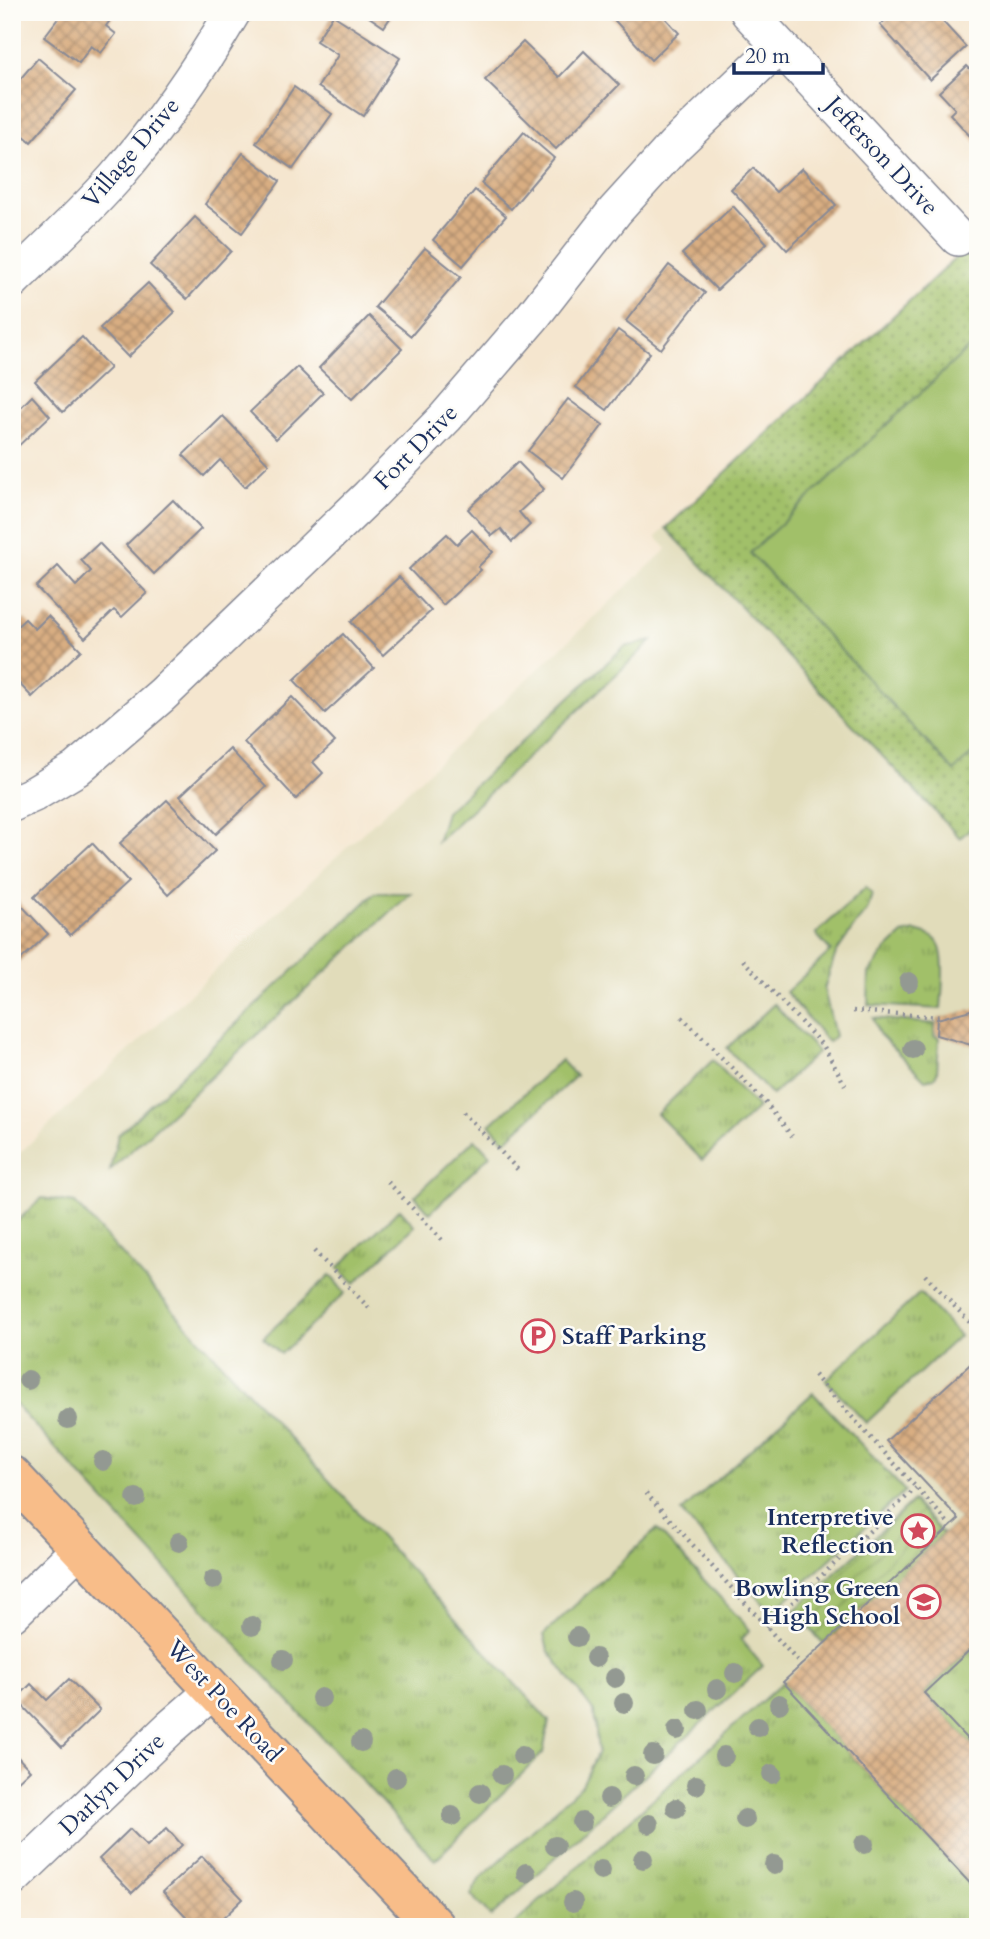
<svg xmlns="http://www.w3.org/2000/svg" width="990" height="1939" viewBox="0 0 990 1939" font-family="Cardo,serif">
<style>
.built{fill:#e1dcba}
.grass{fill:url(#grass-tufts);stroke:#5e7864;stroke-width:2}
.park{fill:url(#park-dots);stroke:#5e7864;stroke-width:2}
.garden{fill:url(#garden-furrows);stroke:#5e7864;stroke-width:2}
.pitch{fill:#a1c069;stroke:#5e7864;stroke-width:2}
.building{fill:url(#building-cross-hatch)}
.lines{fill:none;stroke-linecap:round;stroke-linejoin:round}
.minor-casing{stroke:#888a96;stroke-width:38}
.major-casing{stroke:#888a96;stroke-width:42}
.path{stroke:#888a96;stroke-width:4.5;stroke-dasharray:2 5;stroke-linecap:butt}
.minor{stroke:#fff;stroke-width:35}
.major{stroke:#f8bd89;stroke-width:38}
.tree{fill:#939992}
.labels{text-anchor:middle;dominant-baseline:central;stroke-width:5;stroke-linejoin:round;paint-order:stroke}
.street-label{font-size:24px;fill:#1b2f5e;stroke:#fdfcf7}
.poi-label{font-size:24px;font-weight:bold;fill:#1b2f5e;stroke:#fdfcf7;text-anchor:end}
</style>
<defs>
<pattern id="grass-tufts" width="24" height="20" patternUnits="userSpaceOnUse" patternTransform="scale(1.75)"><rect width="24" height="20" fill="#a1c069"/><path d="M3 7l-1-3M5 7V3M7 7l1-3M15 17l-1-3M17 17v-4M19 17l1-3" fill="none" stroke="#829c5a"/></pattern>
<pattern id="park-dots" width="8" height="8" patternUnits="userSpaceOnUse" patternTransform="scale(1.75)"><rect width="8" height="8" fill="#a1c069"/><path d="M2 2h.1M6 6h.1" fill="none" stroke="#829c5a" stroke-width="1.8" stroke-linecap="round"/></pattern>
<pattern id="garden-furrows" width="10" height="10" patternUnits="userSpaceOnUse" patternTransform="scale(1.75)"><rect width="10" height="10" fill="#a1c069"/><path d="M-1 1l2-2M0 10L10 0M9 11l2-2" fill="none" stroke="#829c5a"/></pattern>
<pattern id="building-cross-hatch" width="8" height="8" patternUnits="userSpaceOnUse" patternTransform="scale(1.75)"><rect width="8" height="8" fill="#d9ae82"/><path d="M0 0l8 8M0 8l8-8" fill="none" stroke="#af8e6e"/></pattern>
</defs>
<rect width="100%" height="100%" fill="#fdfcf7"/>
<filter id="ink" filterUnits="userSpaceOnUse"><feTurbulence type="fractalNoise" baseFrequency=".0143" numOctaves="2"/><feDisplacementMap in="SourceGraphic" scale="14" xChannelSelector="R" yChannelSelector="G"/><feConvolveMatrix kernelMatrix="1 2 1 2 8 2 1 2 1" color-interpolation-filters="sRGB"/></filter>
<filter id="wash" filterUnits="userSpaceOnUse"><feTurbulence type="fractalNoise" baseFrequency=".00686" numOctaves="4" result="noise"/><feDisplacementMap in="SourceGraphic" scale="28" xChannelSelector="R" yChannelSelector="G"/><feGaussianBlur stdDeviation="1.57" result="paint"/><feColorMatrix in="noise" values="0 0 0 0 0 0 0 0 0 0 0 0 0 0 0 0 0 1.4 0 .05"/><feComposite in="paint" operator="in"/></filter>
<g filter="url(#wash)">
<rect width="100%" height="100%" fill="#f5e6cf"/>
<polygon class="built" points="978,237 978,1927 436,1927 12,1476 12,1160 667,549 656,537"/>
<g class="grass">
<polygon points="652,641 437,842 446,812 624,647"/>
<polygon points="866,887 872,894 867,911 858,921 836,953 824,989 835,1036 828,1042 786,992 831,951 816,934"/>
<polygon points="375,893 411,893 110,1170 118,1135"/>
<path d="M 915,931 C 922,933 931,934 936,940 C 947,952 942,992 941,1009 L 868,1005 L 869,973 L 886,950 L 903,934 Z"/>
<polygon points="774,1004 818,1052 772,1095 727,1048"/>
<polygon points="873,1018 935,1024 934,1036 939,1038 937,1073 934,1078 925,1080 879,1034"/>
<polygon points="561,1060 576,1076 505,1141 490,1125"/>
<polygon points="713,1060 758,1108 702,1160 657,1114"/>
<polygon points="475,1139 490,1155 430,1213 415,1196"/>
<polygon points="42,1198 75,1203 549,1721 543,1753 435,1860 12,1401 12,1226"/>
<polygon points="400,1209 415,1226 355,1283 338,1268"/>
<polygon points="330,1275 345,1293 281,1354 263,1338"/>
<polygon points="920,1293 959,1336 866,1423 826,1380"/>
<polygon points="813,1393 905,1491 771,1613 681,1512"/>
<polygon points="657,1529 750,1630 741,1640 763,1666 491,1917 471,1895 479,1880 582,1785 598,1752 594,1712 548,1650 544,1634"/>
<polygon points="978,1642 978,1751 924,1693"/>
<polygon points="783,1682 978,1892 978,1927 511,1927"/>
</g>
<polygon class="park" points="978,237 978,821 960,838 666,528"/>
<polygon class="garden" points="913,1501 943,1534 824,1644 794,1611"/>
<polygon class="pitch" points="978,339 978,748 954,771 750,553"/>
<g id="blocks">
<g class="building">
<polygon points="63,12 116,12 106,26 116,34 101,53 91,46 79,63 44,37"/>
<polygon points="362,12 394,12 384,27"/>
<polygon points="607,12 660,12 679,33 651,60"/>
<polygon points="894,12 934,12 966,47 930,80 880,25"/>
<polygon points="333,15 400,58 363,116 318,87 338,55 316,41"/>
<polygon points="523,42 559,77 584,51 619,85 556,149 485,80"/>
<polygon points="38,58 76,90 31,142 12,125 12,81 16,84"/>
<polygon points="967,66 978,77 978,145 950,114 955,109 939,92"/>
<polygon points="294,87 332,114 293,169 256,143"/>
<polygon points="524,132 554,158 511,209 481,183"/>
<polygon points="243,153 280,181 242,233 205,204"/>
<polygon points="753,168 776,192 802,168 836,205 787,250 731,189"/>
<polygon points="475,190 506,216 463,266 433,240"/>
<polygon points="733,206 767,243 717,290 682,254"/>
<polygon points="195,217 231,251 187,299 150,265"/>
<polygon points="425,248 461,277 411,336 375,307"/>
<polygon points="669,265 705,293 661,349 626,321"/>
<polygon points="148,283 175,312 128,357 100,328"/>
<polygon points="369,316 402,349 352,399 319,368"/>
<polygon points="618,330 650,353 607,410 576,387"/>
<polygon points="82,337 110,368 63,412 35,381"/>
<polygon points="297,367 323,393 276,439 250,412"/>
<polygon points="32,396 50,416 12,452 12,408 16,412"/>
<polygon points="568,399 603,425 563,478 528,451"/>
<polygon points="223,416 269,464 245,487 220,460 204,476 183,455"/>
<polygon points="518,462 544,489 519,512 530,525 512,542 501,529 492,536 468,509"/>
<polygon points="173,500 201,529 154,574 126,545"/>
<polygon points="472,530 493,552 478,567 481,570 443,605 409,569 447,534 457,544"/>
<polygon points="99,543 147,593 122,617 114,610 85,638 36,587 58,566 76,586 91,571 81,560"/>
<polygon points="399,577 431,611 383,655 351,622"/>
<polygon points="48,616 81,650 32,697 12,676 12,650 15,648 12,645 12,631 25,619 35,629"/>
<polygon points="343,634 374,668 325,713 294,680"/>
<polygon points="292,697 335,742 313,762 323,773 296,799 244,742"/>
<polygon points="230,749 266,787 216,834 180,796"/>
<polygon points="167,800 215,851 168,895 120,843"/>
<polygon points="92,843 128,882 70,935 34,897"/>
<polygon points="12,895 48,934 12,968"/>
<polygon points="978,1008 978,1047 936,1035 937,1019"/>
<polygon points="978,1357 978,1642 924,1693 978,1751 978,1892 783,1682 959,1519 886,1441"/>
<polygon points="69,1679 100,1710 62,1747 16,1699 31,1684 47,1700"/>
<polygon points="12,1751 30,1770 12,1787"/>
<polygon points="167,1828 182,1845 132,1893 99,1859 130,1829 147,1846"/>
<polygon points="202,1856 243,1899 214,1927 196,1927 163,1892"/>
</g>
</g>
</g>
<g filter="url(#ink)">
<use href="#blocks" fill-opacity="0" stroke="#888a96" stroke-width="2"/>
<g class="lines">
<defs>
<g id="minor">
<polyline points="748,12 958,238"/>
<path d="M 12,281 C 47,247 83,214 115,178 C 159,127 199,70 233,12"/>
<polyline points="12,804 34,794 76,769 162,695 369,496 446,417 533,316 615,211 674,146 779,46"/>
<polyline points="12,1614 80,1548"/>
<polyline points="12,1879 170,1728 214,1690"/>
</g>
<polyline id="major" points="12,1476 436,1927"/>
</defs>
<use href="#minor" class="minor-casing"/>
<use href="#major" class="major-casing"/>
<g class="path">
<polyline points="743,960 824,1047 845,1085"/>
<polyline points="853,1011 941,1017"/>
<polyline points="682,1017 765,1102 792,1136"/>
<polyline points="463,1112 519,1171"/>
<polyline points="388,1182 443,1241"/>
<polyline points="314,1251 370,1309"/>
<polyline points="925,1275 978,1331"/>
<polyline points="814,1375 951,1526"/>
<polyline points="646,1493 801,1665"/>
<polyline points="766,1627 916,1488"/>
</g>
<use href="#minor" class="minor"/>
<use href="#major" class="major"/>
</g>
<g class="tree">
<circle cx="909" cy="982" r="10"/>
<circle cx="913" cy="1049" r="10"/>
<circle cx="28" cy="1380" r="10"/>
<circle cx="68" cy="1419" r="10"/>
<circle cx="103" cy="1461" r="10"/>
<circle cx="136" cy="1498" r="10"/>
<circle cx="179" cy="1542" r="10"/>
<circle cx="213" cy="1580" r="10"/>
<circle cx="252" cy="1626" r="10"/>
<circle cx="577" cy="1637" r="10"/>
<circle cx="595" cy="1658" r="10"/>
<circle cx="283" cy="1660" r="10"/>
<circle cx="735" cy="1673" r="10"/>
<circle cx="615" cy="1678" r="10"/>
<circle cx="717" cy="1689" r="10"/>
<circle cx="321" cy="1698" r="10"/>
<circle cx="624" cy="1703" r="10"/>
<circle cx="779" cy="1704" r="10"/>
<circle cx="698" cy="1710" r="10"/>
<circle cx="758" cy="1727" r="10"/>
<circle cx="677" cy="1730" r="10"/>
<circle cx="361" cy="1742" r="10"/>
<circle cx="653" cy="1755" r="10"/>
<circle cx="522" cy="1756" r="10"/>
<circle cx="724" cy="1756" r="10"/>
<circle cx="772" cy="1774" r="10"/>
<circle cx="502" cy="1775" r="10"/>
<circle cx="634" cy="1776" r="10"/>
<circle cx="396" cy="1778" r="10"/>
<circle cx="696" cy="1785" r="10"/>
<circle cx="480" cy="1793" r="10"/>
<circle cx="609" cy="1798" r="10"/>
<circle cx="676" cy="1808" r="10"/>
<circle cx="452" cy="1816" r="10"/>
<circle cx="745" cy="1819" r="10"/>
<circle cx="582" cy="1822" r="10"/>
<circle cx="649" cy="1824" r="10"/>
<circle cx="864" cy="1844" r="10"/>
<circle cx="555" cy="1846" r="10"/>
<circle cx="643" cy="1859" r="10"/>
<circle cx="774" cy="1865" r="10"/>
<circle cx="601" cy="1870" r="10"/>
<circle cx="526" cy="1873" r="10"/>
<circle cx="573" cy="1902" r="10"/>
</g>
</g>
<defs>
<symbol id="parking-ring" viewBox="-11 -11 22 22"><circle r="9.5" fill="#fdfcf7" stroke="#d1495b" stroke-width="1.5"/><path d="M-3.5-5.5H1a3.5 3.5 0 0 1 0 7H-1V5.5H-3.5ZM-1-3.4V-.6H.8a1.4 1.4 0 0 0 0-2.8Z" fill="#d1495b"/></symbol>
<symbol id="sight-ring" viewBox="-11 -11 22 22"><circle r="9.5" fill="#fdfcf7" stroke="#d1495b" stroke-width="1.5"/><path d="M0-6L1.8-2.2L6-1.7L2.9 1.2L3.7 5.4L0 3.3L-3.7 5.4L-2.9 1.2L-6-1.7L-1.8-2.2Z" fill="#d1495b"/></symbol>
<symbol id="school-ring" viewBox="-11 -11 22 22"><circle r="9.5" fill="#fdfcf7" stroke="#d1495b" stroke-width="1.5"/><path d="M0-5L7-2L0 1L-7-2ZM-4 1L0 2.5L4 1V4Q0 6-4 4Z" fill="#d1495b"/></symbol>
</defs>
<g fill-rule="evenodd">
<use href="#parking-ring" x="519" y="1317" width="38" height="38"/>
<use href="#sight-ring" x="899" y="1512" width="38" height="38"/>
<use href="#school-ring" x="905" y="1583" width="38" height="38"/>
</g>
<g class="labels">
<g class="street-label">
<text transform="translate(131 153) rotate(-50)">Village Drive</text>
<text transform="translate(882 156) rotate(47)">Jefferson Drive</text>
<text transform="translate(416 447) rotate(-46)">Fort Drive</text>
<text transform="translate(224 1701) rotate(47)">West Poe Road</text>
<text transform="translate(112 1784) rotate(-44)">Darlyn Drive</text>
</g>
<g class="poi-label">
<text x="562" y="1336" text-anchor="start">Staff Parking</text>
<text x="894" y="1517">Interpretive<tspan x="894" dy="28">Reflection</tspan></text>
<text x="900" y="1588">Bowling Green<tspan x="900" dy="28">High School</tspan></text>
</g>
</g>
<rect width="990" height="1939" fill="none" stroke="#fdfcf7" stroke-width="42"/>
<path d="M734 63v10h89v-10" fill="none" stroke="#1b2f5e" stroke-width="3.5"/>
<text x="745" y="63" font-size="21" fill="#1b2f5e" stroke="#fdfcf7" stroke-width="5" paint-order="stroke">20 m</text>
</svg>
